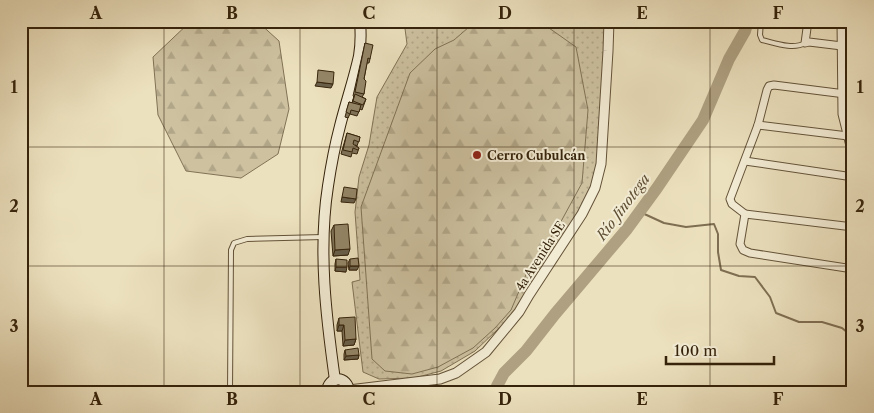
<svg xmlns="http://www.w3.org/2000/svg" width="874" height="413" viewBox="0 0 874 413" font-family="'Libre Caslon Text',serif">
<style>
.grass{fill:url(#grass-dots);stroke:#817256}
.forest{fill:url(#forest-firs);stroke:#817256}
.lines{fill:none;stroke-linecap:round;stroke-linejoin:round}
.stream{stroke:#7e6e52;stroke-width:2}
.river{stroke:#aea081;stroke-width:12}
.service-casing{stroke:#635238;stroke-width:6}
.minor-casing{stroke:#635238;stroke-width:9}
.tertiary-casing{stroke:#635238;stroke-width:11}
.secondary-casing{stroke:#35230b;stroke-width:12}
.service{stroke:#f3ecd5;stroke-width:4}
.minor{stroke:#f3ecd5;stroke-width:7}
.tertiary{stroke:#f3ecd5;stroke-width:9}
.secondary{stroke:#f3ecd5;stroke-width:10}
.wall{fill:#7f7359;stroke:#35230b}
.shaded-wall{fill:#685e49;stroke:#35230b}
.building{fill:#948668;stroke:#35230b}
.grid{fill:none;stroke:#35230b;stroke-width:1;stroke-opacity:0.55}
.poi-dot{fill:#8f2418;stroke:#f3ecd5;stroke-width:2}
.labels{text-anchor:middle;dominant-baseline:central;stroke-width:4;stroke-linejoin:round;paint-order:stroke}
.poi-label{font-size:12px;font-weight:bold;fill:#35230b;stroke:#f3ecd5;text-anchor:start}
.street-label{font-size:12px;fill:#35230b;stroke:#f3ecd5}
.water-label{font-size:14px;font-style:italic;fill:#5f4f34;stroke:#f3ecd5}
.neatline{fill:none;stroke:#35230b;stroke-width:2}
.grid-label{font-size:16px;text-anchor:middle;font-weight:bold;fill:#35230b}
</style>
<defs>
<pattern id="grass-dots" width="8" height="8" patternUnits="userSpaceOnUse" patternTransform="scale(1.25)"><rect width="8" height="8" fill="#cdc1a0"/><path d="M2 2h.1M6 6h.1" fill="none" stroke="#b1a688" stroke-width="1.8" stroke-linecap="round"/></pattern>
<pattern id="forest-firs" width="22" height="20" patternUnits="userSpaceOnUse" patternTransform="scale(1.25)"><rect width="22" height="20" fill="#cdc1a0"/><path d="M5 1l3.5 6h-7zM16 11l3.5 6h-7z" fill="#b1a688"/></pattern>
</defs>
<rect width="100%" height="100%" fill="#ece1be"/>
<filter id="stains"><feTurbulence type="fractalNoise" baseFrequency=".004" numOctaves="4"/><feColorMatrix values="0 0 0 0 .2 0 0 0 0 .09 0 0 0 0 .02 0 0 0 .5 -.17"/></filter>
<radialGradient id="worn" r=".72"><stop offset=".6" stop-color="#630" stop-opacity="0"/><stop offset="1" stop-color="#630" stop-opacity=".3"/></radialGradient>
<polygon class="grass" points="404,21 608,21 600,163 594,187 517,311 475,351 441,371 414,378 379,379 363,372 352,282 360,280 355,212 359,177 369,145 377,97 407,44"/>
<g class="forest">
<polygon points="191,21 257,21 279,41 289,109 278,154 241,178 186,171 158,115 153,57"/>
<polygon points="476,21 541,21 542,25 549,28 576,47 588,110 582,183 558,227 528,270 511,310 495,328 473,348 438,367 412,374 385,371 372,359 361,207 410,73 435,49 454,40"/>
</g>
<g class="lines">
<polyline class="stream" points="640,212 664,223 686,227 714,224 718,234 718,252 721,270 739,276 755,277 770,297 776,313 799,322 822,322 842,328 853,337"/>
<polyline class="river" points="500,392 497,386 504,373 526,351 555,314 627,229 657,188 703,120 729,59 745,31 748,21"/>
<defs>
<g id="service">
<path d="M 761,21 L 760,35 L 762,40 C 775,43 793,50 805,43"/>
<polyline points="230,392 231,250 234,243 247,239 323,237"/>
</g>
<g id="minor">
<polyline points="808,21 805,43 809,42 842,46"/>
<polyline points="853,95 774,85 769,86 767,90 758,125 730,199 732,204 745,214 740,244 743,250 750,253 853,269"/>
<polyline points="758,125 848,136"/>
<polyline points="745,161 853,177"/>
<polyline points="745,214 853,227"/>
</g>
<g id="tertiary">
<polyline points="842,21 843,114 853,154"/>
<polyline points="349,390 440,379 456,373 486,352 519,312 529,295 582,214 595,188 601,164 608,51 609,21"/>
</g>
<g id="secondary">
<path d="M 335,380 C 326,316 318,250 328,186 C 331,166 335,145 340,126 C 346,102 354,79 359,56 C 361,44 361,33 360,21"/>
<path d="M 327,392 C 328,375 348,375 349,392"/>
</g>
</defs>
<use href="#service" class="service-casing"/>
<use href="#minor" class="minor-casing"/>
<use href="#tertiary" class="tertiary-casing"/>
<use href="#secondary" class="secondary-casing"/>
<use href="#service" class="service"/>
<use href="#minor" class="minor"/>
<use href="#tertiary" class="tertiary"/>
<use href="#secondary" class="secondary"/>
</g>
<g class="wall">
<polygon points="365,43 370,59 369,63 367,63 364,79 364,94 362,97 366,99 362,110 360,109 357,116 350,114 348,118 345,117 349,102 352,103 354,97 353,96"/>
<polygon points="347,133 360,137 357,146 355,145 359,148 357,154 352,153 351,157 341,154"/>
<polygon points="334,225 348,255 333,256 331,231"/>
<polygon points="336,259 346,272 335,271 335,264"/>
<polygon points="350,259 357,270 349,270 348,263"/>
<polygon points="339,318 356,339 354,345 343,346 342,331 337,331 337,325"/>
<polygon points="345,350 359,355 358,359 344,360 344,354"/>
</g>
<g class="shaded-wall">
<polygon points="317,82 333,84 331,88 315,86"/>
<polygon points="342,197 356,199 354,203 341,202"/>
<polygon points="350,249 348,255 333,256 335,250"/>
<polygon points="350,266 359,266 357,270 349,270"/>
<polygon points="336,267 347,267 346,272 335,271"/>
<polygon points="339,325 344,325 342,331 337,331"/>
<polygon points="356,339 354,345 343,346 345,340"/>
<polygon points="359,355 358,359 344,360 346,356"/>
</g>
<g class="building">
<polygon points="365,43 373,45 370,59 368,58 364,79 366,81 364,94 355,92"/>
<polygon points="318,70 334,72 333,84 317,82"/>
<polygon points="355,94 366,99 363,105 353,101"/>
<polygon points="349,102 361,105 359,112 351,110 350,114 346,112"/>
<polygon points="347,133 360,137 359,142 354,140 353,144 359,148 358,150 353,148 352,152 343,150"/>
<polygon points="344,187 357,189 356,199 342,197"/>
<polygon points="348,224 350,249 335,250 334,225"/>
<polygon points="358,258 359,266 350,266 350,259"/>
<polygon points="336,259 347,260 347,267 336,267"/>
<polygon points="355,317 356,339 345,340 344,325 339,325 339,318"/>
<polygon points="358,348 359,355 346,356 345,350"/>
</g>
<path class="grid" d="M 164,21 L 164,392M 300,21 L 300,392M 437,21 L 437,392M 574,21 L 574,392M 710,21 L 710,392M 21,147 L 853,147M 21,266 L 853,266"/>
<circle class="poi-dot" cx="477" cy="155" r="5"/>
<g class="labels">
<g class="poi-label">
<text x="487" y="155">Cerro Cubulcán</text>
</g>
<g class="street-label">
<text transform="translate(540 256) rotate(-57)">4a Avenida SE</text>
</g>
<g class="water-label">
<text transform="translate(623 207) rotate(-53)">Río Jinotega</text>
</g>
</g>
<rect width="874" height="413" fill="none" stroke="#ece1be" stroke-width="55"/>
<path d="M666 356v8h108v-8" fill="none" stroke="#35230b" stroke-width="2.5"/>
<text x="674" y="356" font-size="15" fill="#35230b" stroke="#f3ecd5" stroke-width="4" paint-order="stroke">100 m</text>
<rect x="28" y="28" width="818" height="358" class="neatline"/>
<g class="grid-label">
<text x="96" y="19">A</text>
<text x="232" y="19">B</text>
<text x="369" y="19">C</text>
<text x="505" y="19">D</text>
<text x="642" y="19">E</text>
<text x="778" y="19">F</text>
<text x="14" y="93">1</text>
<text x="860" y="93">1</text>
<text x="14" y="212">2</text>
<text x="860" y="212">2</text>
<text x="14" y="332">3</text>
<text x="860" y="332">3</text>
<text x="96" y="405">A</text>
<text x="232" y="405">B</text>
<text x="369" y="405">C</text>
<text x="505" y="405">D</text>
<text x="642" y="405">E</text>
<text x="778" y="405">F</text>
</g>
<rect width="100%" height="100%" filter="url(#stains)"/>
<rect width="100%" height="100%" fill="url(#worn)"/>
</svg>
